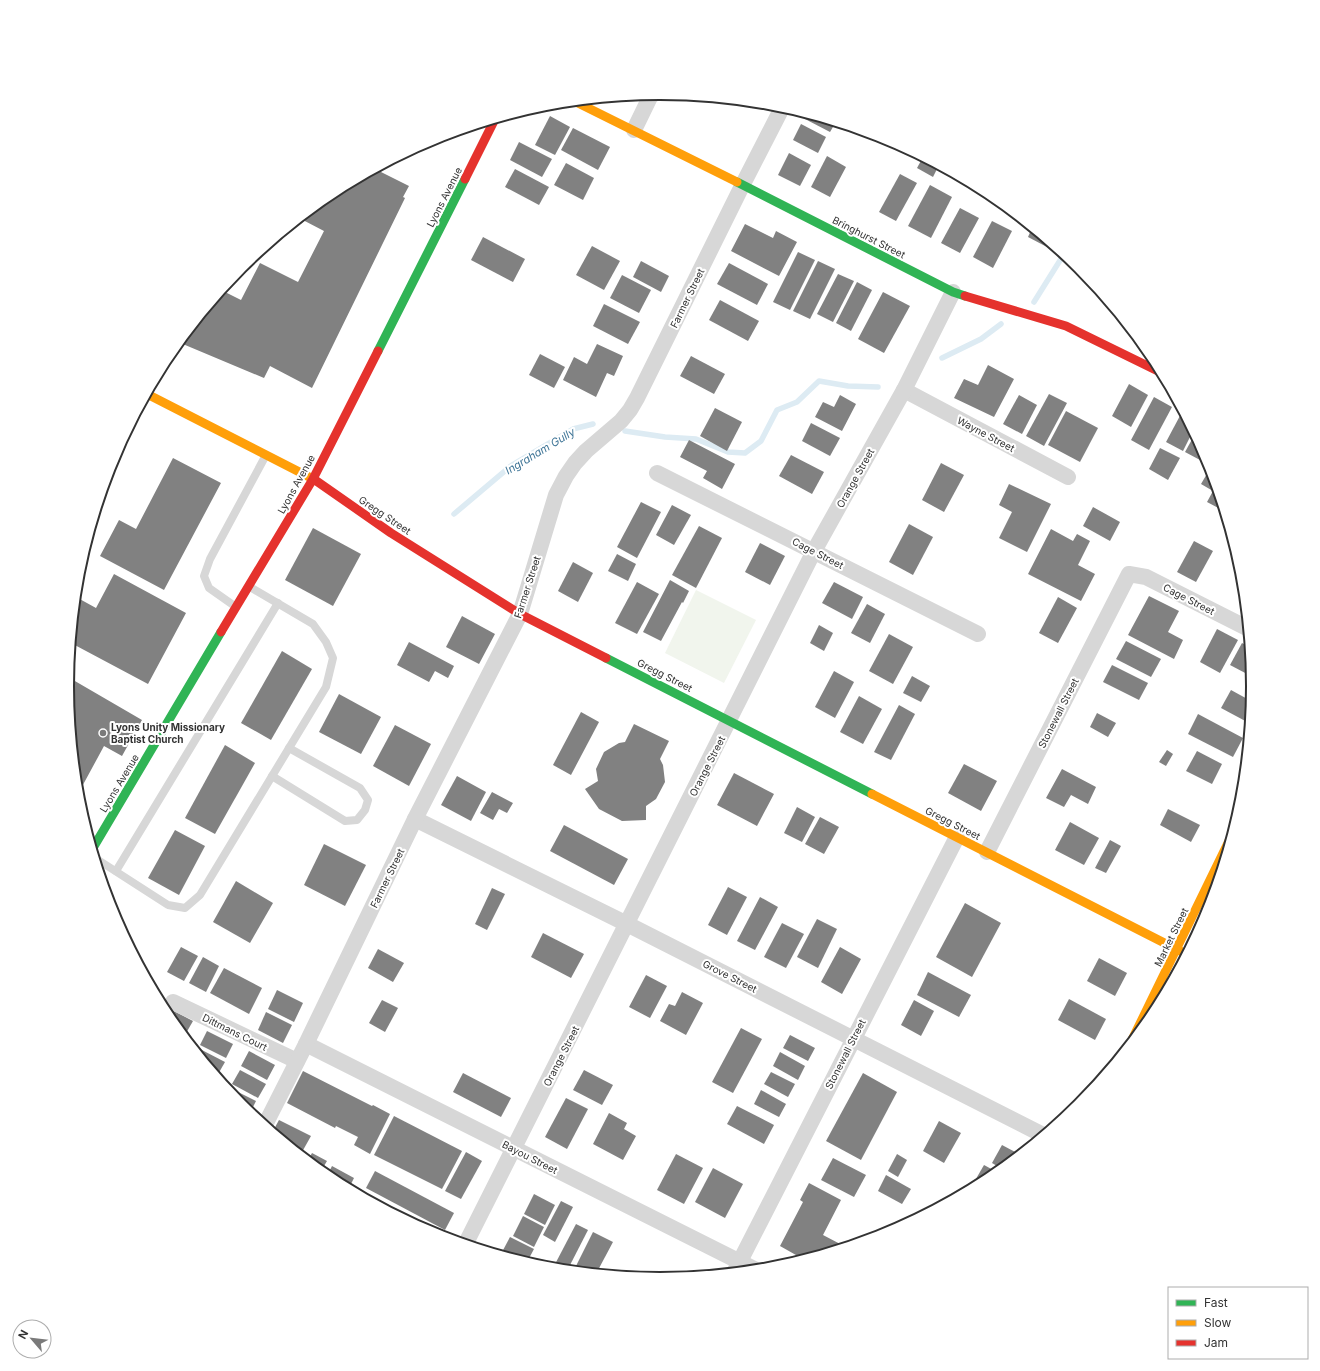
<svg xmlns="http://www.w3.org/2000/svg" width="1320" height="1371" viewBox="0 0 1320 1371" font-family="Inter,sans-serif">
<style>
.green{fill:#f1f5ed}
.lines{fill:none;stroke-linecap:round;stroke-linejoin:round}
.stream{stroke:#ddebf3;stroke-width:5.5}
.building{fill:#818181}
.lane{stroke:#d7d7d7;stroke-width:8}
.street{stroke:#d7d7d7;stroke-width:16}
.fast{stroke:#30b455;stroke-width:9}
.slow{stroke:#ff9f0a;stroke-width:9}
.jam{stroke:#e5322d;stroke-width:9}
.poi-dot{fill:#7a7a7a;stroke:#fff;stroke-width:1.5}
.labels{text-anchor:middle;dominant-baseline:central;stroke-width:4;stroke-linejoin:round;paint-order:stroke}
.street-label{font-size:10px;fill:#333;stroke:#fff}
.poi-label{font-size:10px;font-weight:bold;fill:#333;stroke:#fff;text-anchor:start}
.water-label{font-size:11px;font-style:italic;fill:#3f7597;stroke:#fff}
.rim{fill:none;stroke:#333;stroke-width:2}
</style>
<rect width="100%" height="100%" fill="#fff"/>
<polygon class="green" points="696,590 756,620 724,683 665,653"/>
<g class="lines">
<g class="stream">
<polyline points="1034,302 1064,254"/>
<polyline points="942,358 981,339 1001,324"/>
<polyline points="625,431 665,437 696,439 728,452 745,453 761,441 777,410 797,402 819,381 848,386 878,387"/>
<polyline points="454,514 512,465 573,429 593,424"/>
</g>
</g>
<g class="building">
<polygon points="807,113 836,122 830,132 805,119"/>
<polygon points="550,116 570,127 555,155 535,145"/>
<polygon points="801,124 826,137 818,153 793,140"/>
<polygon points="573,128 610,147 598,170 561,150"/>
<polygon points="519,142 552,159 542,177 510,160"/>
<polygon points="789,153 811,165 800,186 778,175"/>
<polygon points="827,156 846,167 830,197 811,187"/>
<polygon points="923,157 939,165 933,177 917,168"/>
<polygon points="566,163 594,178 583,200 554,185"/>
<polygon points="385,164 381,172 409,186 403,197 405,198 312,388 270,366 264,378 178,342 221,290 241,300 260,263 298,282 324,231 299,218 331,192"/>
<polygon points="515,169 549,187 539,205 505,187"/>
<polygon points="900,174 917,183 896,221 879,212"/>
<polygon points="930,185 952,197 931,238 908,226"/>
<polygon points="960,208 979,218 960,253 941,243"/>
<polygon points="992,221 1012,231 993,268 973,257"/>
<polygon points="745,224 773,238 776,231 797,242 779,276 731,251"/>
<polygon points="1032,228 1050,242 1047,247 1028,237"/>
<polygon points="483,237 525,259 513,282 471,260"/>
<polygon points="592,246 620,261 604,290 576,275"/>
<polygon points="798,252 815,260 790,310 773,302"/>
<polygon points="641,261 669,276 661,292 633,277"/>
<polygon points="818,261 835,269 810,319 793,311"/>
<polygon points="729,263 768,284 757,305 717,284"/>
<polygon points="838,274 854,281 833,322 817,314"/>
<polygon points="622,275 651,290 639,313 610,298"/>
<polygon points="857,282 872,290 851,331 836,323"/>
<polygon points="883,292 910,306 884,353 858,339"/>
<polygon points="720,300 759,321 748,341 709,320"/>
<polygon points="604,304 640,322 628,344 593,326"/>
<polygon points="597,344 623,356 614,376 607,373 596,397 563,380 574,357 587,364"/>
<polygon points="540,354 565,367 554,388 529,375"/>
<polygon points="691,356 725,374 714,394 680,376"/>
<polygon points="988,365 1014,379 994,417 954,398 964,379 978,385"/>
<polygon points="1129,384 1148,395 1131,427 1112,416"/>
<polygon points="1049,394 1067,403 1044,446 1026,436"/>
<polygon points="840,395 856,404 842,431 815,417 823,402 834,407"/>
<polygon points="1019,395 1037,405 1022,434 1003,424"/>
<polygon points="1154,397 1172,407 1149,450 1131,440"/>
<polygon points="715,408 742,422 727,451 700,436"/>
<polygon points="1066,411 1098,428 1080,462 1048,445"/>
<polygon points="1182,412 1193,431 1183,451 1166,442"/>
<polygon points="811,423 840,438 830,456 802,441"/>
<polygon points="1195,434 1204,452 1200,460 1185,452"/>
<polygon points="689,440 735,464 722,489 703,478 707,471 680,457"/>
<polygon points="1160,448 1180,458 1168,480 1149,469"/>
<polygon points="791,455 824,472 812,494 779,476"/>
<polygon points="173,458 221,483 164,590 100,556 119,520 136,529"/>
<polygon points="941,463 964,475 944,512 922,500"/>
<polygon points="1208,472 1213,474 1224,511 1207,502 1213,491 1201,484"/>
<polygon points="1009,484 1051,504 1027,552 999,538 1012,512 999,505"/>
<polygon points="641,502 661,512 637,558 617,547"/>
<polygon points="672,505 691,515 674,545 656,535"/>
<polygon points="1093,507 1120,522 1110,541 1083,526"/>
<polygon points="909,524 933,537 913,575 889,562"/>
<polygon points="699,526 722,538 696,588 672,575"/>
<polygon points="313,528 361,554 333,606 285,580"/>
<polygon points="1051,529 1073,541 1077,534 1090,541 1078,565 1095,574 1081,601 1028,574"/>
<polygon points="1194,541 1213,551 1196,582 1177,572"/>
<polygon points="760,543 785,556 770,585 745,572"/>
<polygon points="617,554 636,564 628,581 608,571"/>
<polygon points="573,562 593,573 578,602 558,591"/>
<polygon points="114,574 186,613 148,684 71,643 76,597 96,608"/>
<polygon points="670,580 689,591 683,603 682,602 661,641 643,632"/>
<polygon points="637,582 659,594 637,634 615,623"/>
<polygon points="834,582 863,597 852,619 822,603"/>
<polygon points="1149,596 1179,611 1168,632 1183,640 1174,659 1128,635"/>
<polygon points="1058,597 1077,608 1058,643 1039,633"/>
<polygon points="867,604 885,614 870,643 851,633"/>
<polygon points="462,616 495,634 479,664 446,647"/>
<polygon points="819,625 833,633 824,651 810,643"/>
<polygon points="1217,629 1238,640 1220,673 1200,662"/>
<polygon points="889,634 913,647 893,684 869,671"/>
<polygon points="1126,641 1161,659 1151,677 1116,659"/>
<polygon points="409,642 454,666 448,678 435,671 429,682 397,665"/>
<polygon points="1242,643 1249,647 1251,670 1249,675 1230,665"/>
<polygon points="282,651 312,669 271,740 241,723"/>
<polygon points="1112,665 1148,683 1139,700 1103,682"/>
<polygon points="834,671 854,682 835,718 815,707"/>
<polygon points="912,676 930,686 921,702 903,693"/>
<polygon points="68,677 142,720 122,756 104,746 78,794 67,685"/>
<polygon points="1231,690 1251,701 1249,723 1221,708"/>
<polygon points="339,694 381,717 361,754 319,732"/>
<polygon points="859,696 882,709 863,744 840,732"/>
<polygon points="899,705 915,714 891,760 874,752"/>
<polygon points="581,712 599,722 571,775 553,765"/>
<polygon points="1097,713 1116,723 1108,737 1090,727"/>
<polygon points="1198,714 1243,738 1233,757 1188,734"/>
<polygon points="634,724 669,741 660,759 663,765 665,782 656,799 646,806 646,820 622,821 599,809 585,789 598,781 596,769 604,752 619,743 625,742"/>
<polygon points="395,725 431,744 409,786 373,766"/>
<polygon points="225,745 255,763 215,834 185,818"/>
<polygon points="1167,750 1173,754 1166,766 1159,762"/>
<polygon points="1197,751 1222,764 1212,784 1186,771"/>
<polygon points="964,764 997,781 981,811 948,793"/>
<polygon points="1062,769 1096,787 1088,804 1071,795 1064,807 1046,798"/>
<polygon points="734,773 774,794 757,826 717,805"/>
<polygon points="457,776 486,792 471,821 441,805"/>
<polygon points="492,792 513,803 507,813 499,809 493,820 480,813"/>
<polygon points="797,807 815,817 802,842 784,833"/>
<polygon points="1168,809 1200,825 1191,842 1160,825"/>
<polygon points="820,817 839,827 824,854 805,844"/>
<polygon points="1070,822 1099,838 1084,865 1055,850"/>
<polygon points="564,825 628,859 614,885 550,851"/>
<polygon points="175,830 205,846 179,895 148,878"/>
<polygon points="1110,840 1121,846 1106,873 1095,868"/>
<polygon points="324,844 366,865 345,906 304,885"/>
<polygon points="236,881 273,903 250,943 213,922"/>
<polygon points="728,887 747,897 727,935 708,925"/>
<polygon points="492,888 505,894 487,930 475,924"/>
<polygon points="760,897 778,907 755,950 737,941"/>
<polygon points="965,903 1001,923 972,977 936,957"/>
<polygon points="817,919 837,929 818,968 797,957"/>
<polygon points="782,923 804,934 786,968 764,957"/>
<polygon points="543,933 584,954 571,978 531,957"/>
<polygon points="181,947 198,956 184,981 167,972"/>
<polygon points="840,947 861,959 842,994 821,982"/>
<polygon points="378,949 404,963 393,982 368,968"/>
<polygon points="203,957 219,966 206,992 189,983"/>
<polygon points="1099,958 1127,973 1115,996 1087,981"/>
<polygon points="224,968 262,988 249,1014 210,993"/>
<polygon points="928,972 971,995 959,1017 917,995"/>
<polygon points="646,975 667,986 650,1018 629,1007"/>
<polygon points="277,990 303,1003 294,1022 268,1009"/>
<polygon points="682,992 703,1003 686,1035 660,1021 669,1004 675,1006"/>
<polygon points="1069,999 1106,1019 1095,1040 1058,1020"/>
<polygon points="382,1000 398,1008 385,1032 369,1023"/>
<polygon points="914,1000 934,1011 921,1036 901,1025"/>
<polygon points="166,1007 193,1021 185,1035 182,1034 167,1015 165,1011"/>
<polygon points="266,1012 292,1025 283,1043 258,1030"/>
<polygon points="741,1028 762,1039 733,1093 712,1082"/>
<polygon points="207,1031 233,1044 226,1058 200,1045"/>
<polygon points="790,1035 815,1048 808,1061 783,1048"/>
<polygon points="198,1048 225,1062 217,1076 197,1051"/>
<polygon points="249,1051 275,1065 267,1080 241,1066"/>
<polygon points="780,1052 805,1066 798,1080 773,1066"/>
<polygon points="240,1070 266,1084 258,1098 232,1084"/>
<polygon points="584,1070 613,1085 602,1105 573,1090"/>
<polygon points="303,1071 372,1106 373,1105 390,1114 370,1154 354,1145 358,1137 336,1126 335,1128 287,1103"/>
<polygon points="771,1072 795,1084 788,1097 764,1084"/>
<polygon points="463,1073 511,1098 501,1117 453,1092"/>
<polygon points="863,1073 897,1092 861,1160 826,1141"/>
<polygon points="230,1088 256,1101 250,1113 241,1105 229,1091"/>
<polygon points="761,1090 786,1104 779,1117 754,1104"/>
<polygon points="566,1098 588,1109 567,1149 545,1137"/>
<polygon points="737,1106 774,1125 764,1144 727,1124"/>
<polygon points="609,1113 627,1123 624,1129 636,1136 623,1160 593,1144"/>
<polygon points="394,1116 462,1151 442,1189 374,1155"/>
<polygon points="279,1120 311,1136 302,1152 291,1146 273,1131"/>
<polygon points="939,1121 961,1133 944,1163 923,1151"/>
<polygon points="1002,1145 1019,1154 1002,1169 992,1163"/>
<polygon points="466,1152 482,1161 461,1199 445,1191"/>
<polygon points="312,1153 327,1161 321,1171 308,1160"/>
<polygon points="676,1154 703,1168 684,1204 657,1190"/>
<polygon points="897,1154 907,1160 898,1177 888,1171"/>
<polygon points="833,1158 866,1175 854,1197 821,1180"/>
<polygon points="984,1165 997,1172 989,1179 976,1186 973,1184"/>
<polygon points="332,1166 354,1178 349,1188 327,1176"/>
<polygon points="713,1168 743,1184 725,1218 695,1202"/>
<polygon points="375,1171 454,1213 445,1230 366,1188"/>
<polygon points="886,1175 911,1189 902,1204 878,1191"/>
<polygon points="809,1183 841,1200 823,1235 844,1246 803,1259 780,1246 803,1202 800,1200"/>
<polygon points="534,1194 555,1205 545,1225 524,1214"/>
<polygon points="561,1201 573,1207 555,1242 543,1235"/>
<polygon points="523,1216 544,1227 534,1247 513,1236"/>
<polygon points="576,1224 588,1230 568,1269 553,1268"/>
<polygon points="593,1232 613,1242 597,1272 580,1271 575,1268"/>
<polygon points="510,1237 534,1249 527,1262 501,1254"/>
</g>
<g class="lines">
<g class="lane">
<polyline points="236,607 209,588 204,576 210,559 266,455"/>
<polyline points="272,776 345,821 357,820 365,810 368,800 360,788 289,748"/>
<polyline points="95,858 168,905 185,908 200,895 326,687 333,658 326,642 313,624 250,587"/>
<polyline points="116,871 278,603"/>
</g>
<g class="street">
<polyline points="634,130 652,93"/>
<polyline points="904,390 1068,477"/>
<polyline points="657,473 978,634"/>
<polyline points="415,819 627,924 1043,1135"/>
<polyline points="987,852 1129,574 1146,577 1247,628"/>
<polyline points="173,1002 297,1061"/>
<polyline points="306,1044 754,1269"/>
<polyline points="265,1125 306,1044 415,819 520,614 556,495 566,476 575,463 586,451 621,421 630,410 637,398 742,186 783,106"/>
<polyline points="466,1243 814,551 904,390 953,292"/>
<polyline points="735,1271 957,837"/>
</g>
<g class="fast">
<polyline points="737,182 953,292 965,296"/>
<polyline points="378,351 465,179"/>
<polyline points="606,658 872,794"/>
<polyline points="93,848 221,632"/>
</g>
<g class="slow">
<polyline points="574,101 737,182"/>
<polyline points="147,394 315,480"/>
<polyline points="872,794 1186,954"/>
<polyline points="1131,1042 1229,841"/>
</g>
<g class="jam">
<polyline points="465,179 495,119"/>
<polyline points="965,296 1066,326 1162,373"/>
<polyline points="315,480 391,533 520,614 606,658"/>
<polyline points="221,632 313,479 378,351"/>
</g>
</g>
<circle class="poi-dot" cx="103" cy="733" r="4"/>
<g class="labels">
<g class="street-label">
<text transform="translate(444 197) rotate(-63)">Lyons Avenue</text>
<text transform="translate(869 237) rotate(27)">Bringhurst Street</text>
<text transform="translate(687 298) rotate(-64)">Farmer Street</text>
<text transform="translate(986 434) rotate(28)">Wayne Street</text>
<text transform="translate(855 478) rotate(-61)">Orange Street</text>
<text transform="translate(296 484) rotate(-61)">Lyons Avenue</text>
<text transform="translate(385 515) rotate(34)">Gregg Street</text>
<text transform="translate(818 553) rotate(27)">Cage Street</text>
<text transform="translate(527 587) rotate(-72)">Farmer Street</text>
<text transform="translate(1189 599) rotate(27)">Cage Street</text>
<text transform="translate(665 675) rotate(27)">Gregg Street</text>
<text transform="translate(1058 713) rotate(-63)">Stonewall Street</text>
<text transform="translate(707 766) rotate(-63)">Orange Street</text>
<text transform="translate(119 783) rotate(-59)">Lyons Avenue</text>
<text transform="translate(953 823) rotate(27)">Gregg Street</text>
<text transform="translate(387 878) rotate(-64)">Farmer Street</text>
<text transform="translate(1171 937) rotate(-64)">Market Street</text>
<text transform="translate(730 976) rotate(27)">Grove Street</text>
<text transform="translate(235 1032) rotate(26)">Dittmans Court</text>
<text transform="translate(845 1054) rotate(-63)">Stonewall Street</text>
<text transform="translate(561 1056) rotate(-63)">Orange Street</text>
<text transform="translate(530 1157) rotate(27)">Bayou Street</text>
</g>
<g class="poi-label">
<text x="111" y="727">Lyons Unity Missionary<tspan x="111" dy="12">Baptist Church</tspan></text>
</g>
<g class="water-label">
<text transform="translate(540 451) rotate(-31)">Ingraham Gully</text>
</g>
</g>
<path d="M0 0H1320V1371H0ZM74 686a586 586 0 1 1 1172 0a586 586 0 1 1-1172 0Z" fill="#fff" fill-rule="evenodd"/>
<path class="rim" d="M74 686a586 586 0 1 1 1172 0a586 586 0 1 1-1172 0Z"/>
<rect x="1168" y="1287" width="140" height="72" fill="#ffffff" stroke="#adadad"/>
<rect x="1176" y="1300" width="20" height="6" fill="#30b455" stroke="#adadad"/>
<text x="1204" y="1307" font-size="12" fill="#333333">Fast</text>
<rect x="1176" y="1320" width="20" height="6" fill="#ff9f0a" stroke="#adadad"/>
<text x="1204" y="1327" font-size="12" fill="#333333">Slow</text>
<rect x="1176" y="1340" width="20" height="6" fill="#e5322d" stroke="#adadad"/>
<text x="1204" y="1347" font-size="12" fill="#333333">Jam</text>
<g transform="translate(32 1339) rotate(298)"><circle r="19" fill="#ffffff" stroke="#adadad"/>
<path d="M0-3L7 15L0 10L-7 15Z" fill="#7a7a7a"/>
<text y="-6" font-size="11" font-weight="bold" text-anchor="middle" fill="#333333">N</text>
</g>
</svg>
